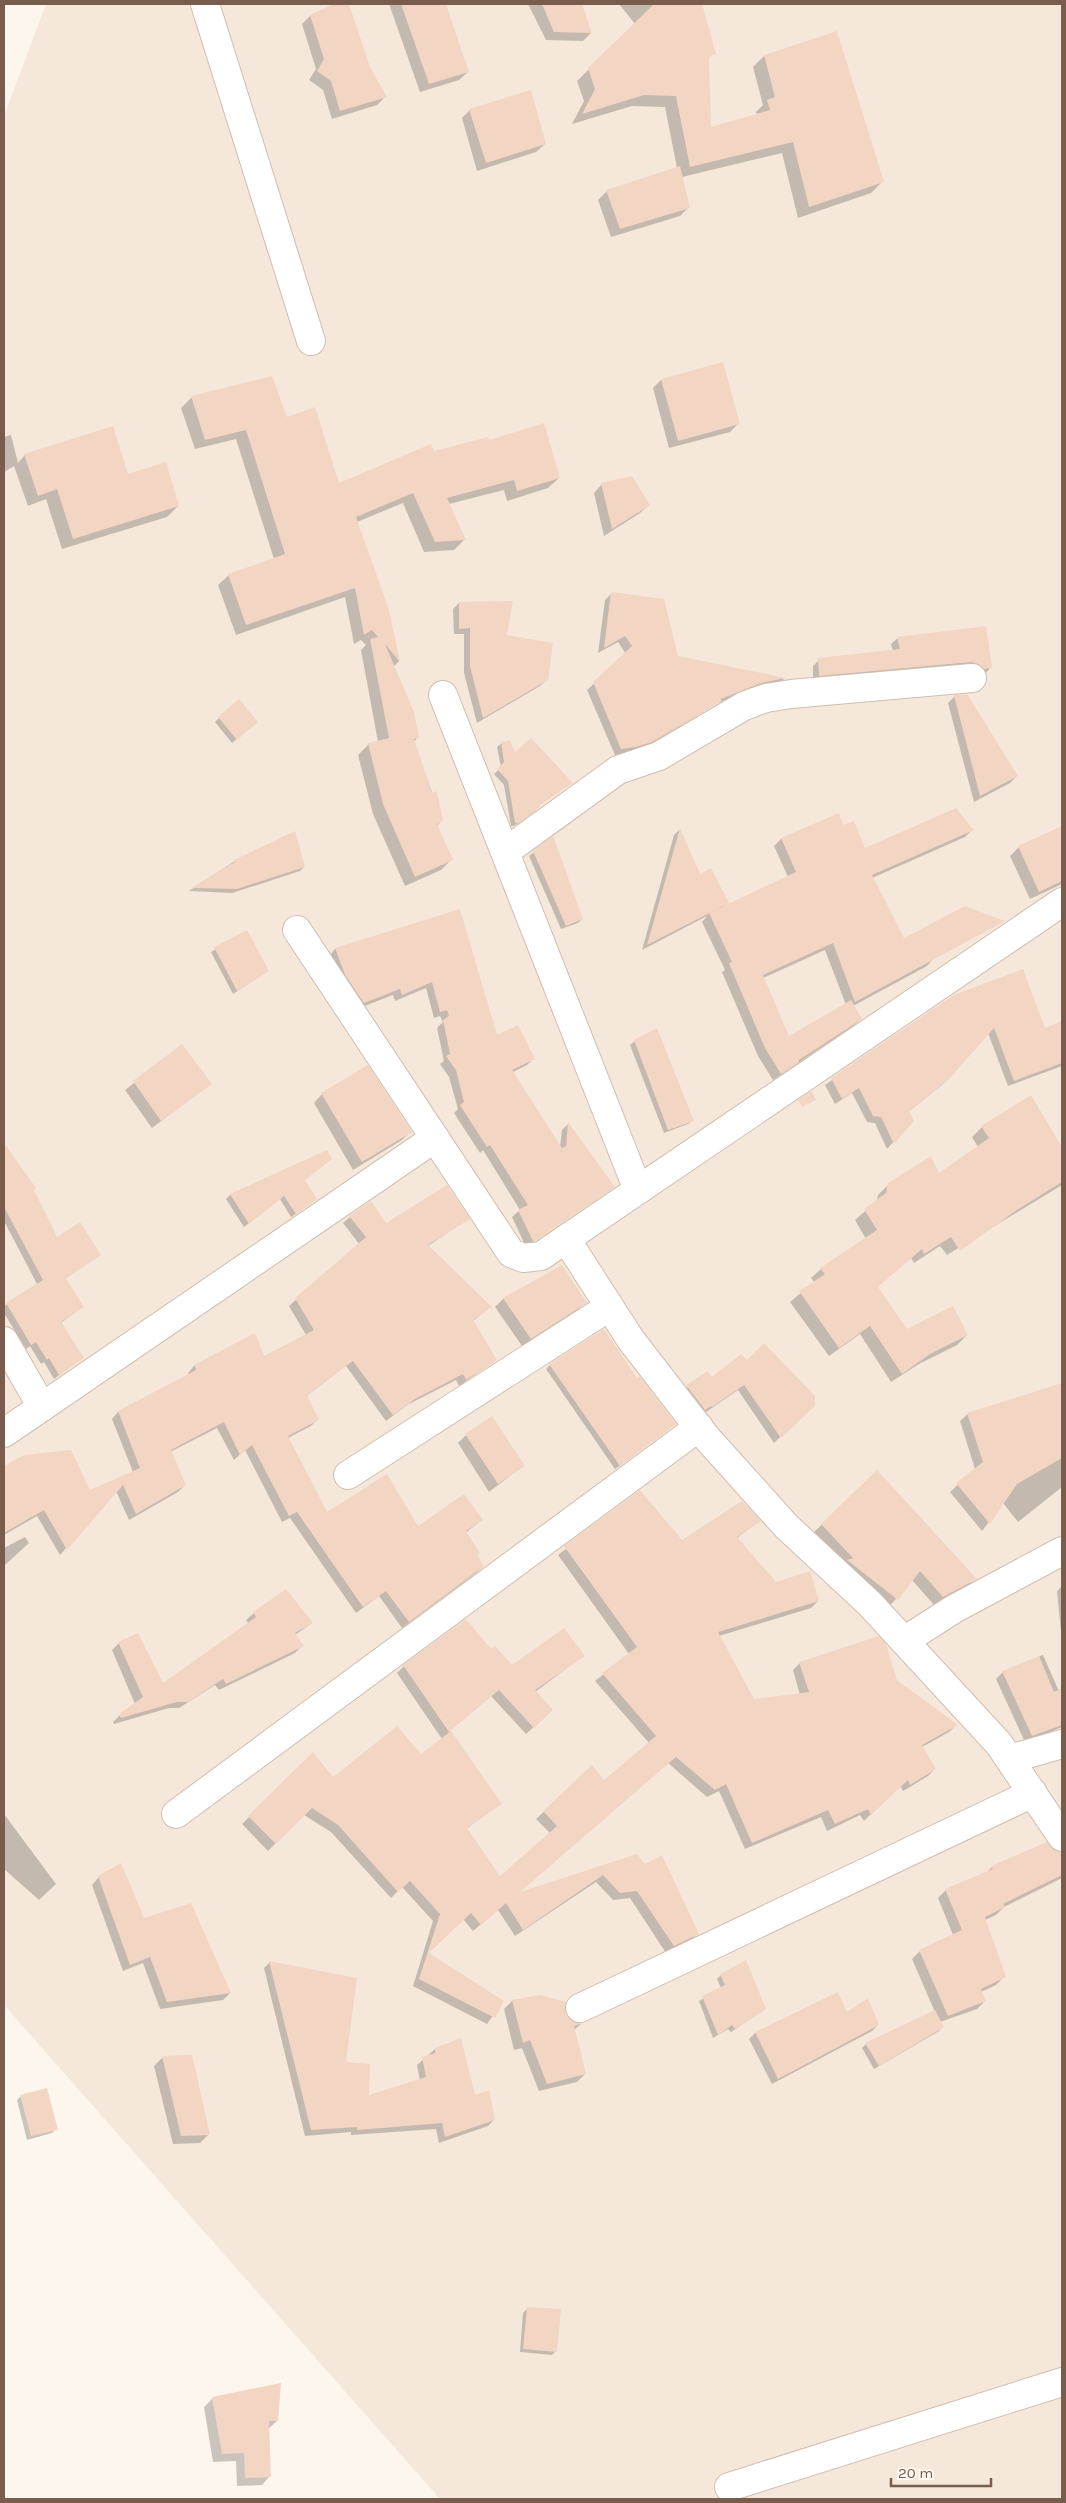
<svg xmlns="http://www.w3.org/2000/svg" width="1066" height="2503" viewBox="0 0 1066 2503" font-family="Karla,sans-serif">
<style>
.residential{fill:#f5e8da}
.shadow{fill:#0003;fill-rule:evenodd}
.building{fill:#f3d5c3}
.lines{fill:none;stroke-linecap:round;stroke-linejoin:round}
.minor-casing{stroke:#d1beb0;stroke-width:30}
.minor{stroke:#fff;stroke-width:28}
</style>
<rect width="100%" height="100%" fill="#fdf6ec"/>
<polygon class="residential" points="46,4 1062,4 1062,2499 440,2499 4,2005 4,116"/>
<g class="shadow">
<polygon points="337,4 348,4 369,68 385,97 377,105 332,119 323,90 309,80 316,69 302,24 310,16"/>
<polygon points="389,4 445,4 468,72 459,80 420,92"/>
<polygon points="528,4 581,4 591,33 583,41 546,40"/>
<polygon points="619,4 696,4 711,55 708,59 710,129 757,115 756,112 763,105 753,67 764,56 882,182 871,193 798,218 782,153 682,177 689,207 680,216 611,237 598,200 607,191 677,168 665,107 632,106 572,124 584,101 577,81 635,24"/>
<polygon points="470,110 545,144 536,152 477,171 462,118"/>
<polygon points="661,380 738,424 730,432 669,448 653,388"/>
<polygon points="192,397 287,419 338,484 433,453 488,441 559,478 548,488 507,501 504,490 449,504 464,540 454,550 424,552 403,503 357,522 388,610 399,661 393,667 418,737 414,742 442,820 437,826 451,860 441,870 405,886 373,814 358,755 369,744 378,742 361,650 366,645 361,640 354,644 345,597 236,635 218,585 229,575 274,559 236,439 195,449 181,408"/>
<polygon points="11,435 18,463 25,455 127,476 178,506 167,517 62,549 46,499 28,506 14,466 4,472 4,437"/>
<polygon points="602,484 649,505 640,513 604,536 594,493"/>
<polygon points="612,593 677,657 784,679 778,685 753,690 717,703 644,748 628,754 615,755 587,690 626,654 618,642 598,653 605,600"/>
<polygon points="459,603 505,636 547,680 540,686 477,723 464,673 464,634 454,634 453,609"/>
<polygon points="898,638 991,667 985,674 978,674 813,682 813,666 819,660 893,651 891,644"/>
<polygon points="955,696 1017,776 1010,783 974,802 948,703"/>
<polygon points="219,718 252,726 232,743 215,722"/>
<polygon points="502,743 515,754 571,783 538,806 535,811 514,826 511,826 504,785 494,774 501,767 497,747"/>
<path d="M 842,827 L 865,850 L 973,829 L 965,837 L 872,878 L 904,940 L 934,958 L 927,966 L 853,1006 L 861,1019 L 853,1026 L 773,1080 L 758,1056 L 722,972 L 725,970 L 702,922 L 707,916 L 642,950 L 674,835 L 679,830 L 699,876 L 727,903 L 722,908 L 788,877 L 774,846 L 781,839 ZM 825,950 L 846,1005 L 788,1038 L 763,978 Z"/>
<polygon points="1059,828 1062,835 1062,884 1030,899 1010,856 1019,847"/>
<polygon points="553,838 582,919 578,923 561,929 529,856"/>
<polygon points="235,861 304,867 300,871 232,893 189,891"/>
<polygon points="459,910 496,1037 533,1059 527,1065 513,1072 560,1147 562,1130 568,1124 613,1187 526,1247 512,1217 520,1210 483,1150 480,1153 454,1113 458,1109 449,1077 440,1064 444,1061 437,1028 443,1022 440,1016 434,1018 426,988 395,1001 393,995 357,1009 329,956 335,949"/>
<polygon points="247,932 263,974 233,994 211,952"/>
<polygon points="954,996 1044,1029 1062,1023 1062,1066 1008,1086 988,1033 943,1084 908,1112 913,1121 887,1149 875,1123 867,1122 852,1093 835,1104 825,1085"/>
<polygon points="635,1041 692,1121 688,1124 664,1133 630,1045"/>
<polygon points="182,1046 210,1084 152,1128 125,1090"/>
<polygon points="322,1094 410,1132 402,1140 353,1170 314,1103"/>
<polygon points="982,1127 1061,1148 1062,1185 947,1255 940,1246 914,1263 911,1258 877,1287 907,1331 967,1335 957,1345 919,1364 891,1382 860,1334 829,1356 790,1302 814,1282 811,1278 821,1269 866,1239 855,1220 877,1201 878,1195 889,1184 939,1175 978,1147 972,1137"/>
<polygon points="327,1152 304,1181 311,1203 291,1217 280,1199 244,1227 226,1199 230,1195"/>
<polygon points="29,1183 56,1239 99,1255 65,1279 82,1307 61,1323 82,1358 54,1379 44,1362 41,1364 30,1346 26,1349 4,1313 4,1307 7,1304 37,1284 4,1221 4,1203"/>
<polygon points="350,1217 386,1224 468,1219 428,1246 490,1307 473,1321 496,1360 459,1386 456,1380 407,1405 386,1421 346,1366 306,1396 318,1419 311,1426 288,1438 327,1513 417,1528 482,1520 465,1533 483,1566 476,1573 402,1628 379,1596 356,1613 290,1518 282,1522 245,1450 234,1460 217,1428 170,1452 185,1485 178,1492 129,1520 116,1491 60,1555 37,1516 4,1535 4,1468 24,1456 89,1492 133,1472 112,1419 118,1412 189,1375 188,1373 194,1366 255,1335 263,1358 306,1335 289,1306 359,1244 343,1223"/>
<polygon points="503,1299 585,1302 577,1311 522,1346 495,1307"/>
<polygon points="747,1362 813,1405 774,1443 738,1390 706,1412 704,1410 698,1415 681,1392 708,1373 712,1379"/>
<polygon points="550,1365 637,1380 675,1424 615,1469 546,1369"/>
<polygon points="1057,1386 1062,1393 1062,1487 1018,1522 1003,1503 982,1531 950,1492 975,1469 960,1421 968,1414"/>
<polygon points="466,1435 523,1466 489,1492 458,1443"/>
<polygon points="877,1472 975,1579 967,1587 934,1605 912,1580 888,1608 813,1533"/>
<polygon points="640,1492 682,1542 759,1521 737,1538 775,1583 818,1601 811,1608 719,1636 754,1701 800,1695 793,1670 800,1663 896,1680 956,1725 949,1732 922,1747 935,1769 928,1776 903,1791 900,1786 864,1821 860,1815 827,1831 821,1817 745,1849 719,1791 707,1797 668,1763 516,1894 637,1855 697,1934 690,1941 666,1953 630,1898 613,1900 596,1882 515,1936 498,1910 473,1931 463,1919 427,1953 503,2002 487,2024 413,1986 433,1921 402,1887 391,1898 331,1832 304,1815 268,1851 242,1824 313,1754 333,1779 421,1756 442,1739 397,1673 404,1666 491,1651 512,1667 583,1656 535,1692 552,1710 526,1734 491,1696 449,1731 500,1804 466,1829 500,1878 550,1833 536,1819 592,1767 604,1781 649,1743 595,1681 629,1654 558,1555"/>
<polygon points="25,1537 29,1543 4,1566 4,1548"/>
<polygon points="1062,1586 1062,1642 1057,1591"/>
<polygon points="254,1613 312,1623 295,1635 302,1646 295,1653 219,1690 215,1685 179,1708 169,1708 114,1724 113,1722 120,1715 135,1704 112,1650 119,1643 163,1685 249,1624 246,1620"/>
<polygon points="1043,1655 1062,1698 1062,1727 1025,1742 996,1679 1003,1672"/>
<polygon points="4,1814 56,1884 39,1900 4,1869"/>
<polygon points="1054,1852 1062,1853 1062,1878 1004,1907 996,1915 985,1920 1004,1977 996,1985 981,1992 985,2001 977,2009 940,2022 942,2027 939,2031 874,2069 862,2048 866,2044 935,2012 912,1959 920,1951 953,1935 938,1898 946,1890 985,1874 992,1867"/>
<polygon points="99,1877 143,1919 230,1993 223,2000 160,2009 143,1963 123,1971 92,1885"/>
<polygon points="270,1962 368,2097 420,2081 417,2065 435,2049 494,2120 488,2126 439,2143 436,2129 351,2135 351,2132 305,2136 264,1968"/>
<polygon points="721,1975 765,2009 731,2032 728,2029 713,2038 699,2001 721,1988 717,1979"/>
<polygon points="837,1993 846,2013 878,2025 872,2031 772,2084 749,2039 755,2033"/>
<polygon points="512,2001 564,2015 570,2022 581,2024 574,2030 585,2074 577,2082 539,2091 522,2048 514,2050 504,2009"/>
<polygon points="191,2056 209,2134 200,2143 173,2144 154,2066 162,2058"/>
<polygon points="21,2096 56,2129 52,2133 27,2140 17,2100"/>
<polygon points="527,2309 556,2351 552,2355 520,2352 523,2313"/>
<polygon points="213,2398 277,2421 268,2429 270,2476 262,2485 237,2486 236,2461 213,2462 204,2407"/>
</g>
<g class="building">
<polygon points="334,4 349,4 370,67 387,97 340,111 331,81 317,71 324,59 310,15"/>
<polygon points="401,4 446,4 469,72 429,84"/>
<polygon points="542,4 582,4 592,33 554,32"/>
<polygon points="654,4 702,4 716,54 709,57 711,127 770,110 767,100 775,97 764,55 837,31 884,182 809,207 793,142 690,167 676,96 644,95 582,114 595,89 588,68"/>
<polygon points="531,90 546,144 486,163 469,109"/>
<polygon points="680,166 690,208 620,229 606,190"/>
<polygon points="723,362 740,424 678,441 661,379"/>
<polygon points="272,376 287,417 315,407 339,483 431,444 434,451 488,437 489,440 544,423 560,478 517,491 514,480 447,498 466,540 435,542 413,493 356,517 389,610 400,662 385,644 414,712 419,738 414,739 432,793 437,791 443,821 437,824 453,860 415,877 383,804 368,743 389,738 370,639 378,637 372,630 364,635 355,588 246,625 228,574 285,554 246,430 205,440 191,396"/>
<polygon points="113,426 128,474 166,462 179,506 73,539 57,489 38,496 24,454"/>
<polygon points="632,476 650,505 612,529 601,483"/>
<polygon points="611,592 664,599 678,656 786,678 761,683 721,699 721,701 652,742 636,747 621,749 593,682 632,646 625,636 604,648"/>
<polygon points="513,601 507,635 553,643 548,680 483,718 470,666 470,628 459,629 459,602"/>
<polygon points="986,626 992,668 984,669 978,664 971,662 819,676 818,658 900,649 897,637"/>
<polygon points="967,694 1018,776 980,796 954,695"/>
<polygon points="239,699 258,722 237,740 218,717"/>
<polygon points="531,738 573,783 539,805 540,807 520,822 515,823 508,781 497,769 504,762 501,742 510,740 515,752"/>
<polygon points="956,808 974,830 872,875 904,938 965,906 1005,921 855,1002 833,943 763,975 789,1036 851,1000 862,1019 799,1060 799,1062 781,1074 765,1048 729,963 732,962 709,913 796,872 781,838 839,813 843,825 854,821 865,848"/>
<polygon points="1062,826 1062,881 1039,892 1018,846"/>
<polygon points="680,828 700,874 711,868 729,903 647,945"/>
<polygon points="295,831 305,867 237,889 191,888 235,862 234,860"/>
<polygon points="553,836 583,919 566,926 533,851"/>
<polygon points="460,909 497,1035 518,1025 535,1059 512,1070 562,1148 566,1146 568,1122 615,1187 535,1241 533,1241 518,1210 528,1205 490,1145 487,1147 460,1105 464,1102 456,1070 446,1056 450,1054 443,1020 449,1016 447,1010 440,1012 432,982 402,995 400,989 364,1003 345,975 335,948"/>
<polygon points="247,930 269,971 237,991 214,947"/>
<polygon points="1023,969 1045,1028 1062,1021 1062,1063 1014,1081 994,1028 950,1078 909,1111 914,1121 894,1144 881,1117 873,1116 859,1088 842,1099 831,1078 954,995"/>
<polygon points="657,1028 694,1121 668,1130 634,1040"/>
<polygon points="182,1044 212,1084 161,1121 133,1081"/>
<polygon points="368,1065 412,1132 362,1162 321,1093"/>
<polygon points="812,1091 816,1100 802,1107 798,1100"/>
<polygon points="1031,1095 1062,1147 1062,1182 1017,1210 960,1251 951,1237 924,1254 922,1249 878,1287 907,1329 953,1306 968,1335 930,1354 902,1374 870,1326 839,1348 799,1291 825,1274 820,1268 877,1230 864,1209 886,1193 888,1183 931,1156 939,1173 989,1138 981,1126"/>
<polygon points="4,1143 36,1188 34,1190 57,1237 80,1222 101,1255 66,1278 84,1307 61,1322 84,1358 59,1375 49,1358 47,1360 36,1342 31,1345 6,1303 43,1280 4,1207"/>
<polygon points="327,1150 332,1159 305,1180 317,1199 296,1214 284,1196 249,1224 230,1194"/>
<polygon points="447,1185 470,1219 428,1245 492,1307 473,1320 497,1360 466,1380 463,1374 415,1399 393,1415 353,1361 307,1395 319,1420 288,1436 327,1512 387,1474 418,1526 464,1494 483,1520 466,1531 480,1553 477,1555 484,1566 409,1622 386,1591 363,1607 297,1512 289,1516 252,1445 240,1455 224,1422 171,1450 186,1485 136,1514 123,1485 67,1550 44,1510 4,1533 4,1466 24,1455 71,1450 90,1490 140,1468 118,1411 196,1370 194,1365 255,1333 264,1356 314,1330 295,1298 366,1237 349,1216 371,1201 386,1223"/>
<polygon points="562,1265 587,1303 531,1339 503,1298"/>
<polygon points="604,1329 637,1378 639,1376 676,1424 620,1466 549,1364"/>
<polygon points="764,1343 815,1396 815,1406 781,1438 744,1385 712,1407 711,1406 705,1410 686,1385 708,1371 712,1377 741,1354 747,1360"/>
<polygon points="1062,1383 1062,1458 1017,1484 990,1524 956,1483 983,1462 967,1413"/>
<polygon points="492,1416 525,1466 498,1484 465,1434"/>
<polygon points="877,1470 977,1579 943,1597 920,1571 898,1600 847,1560 853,1558 821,1524"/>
<polygon points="640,1490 682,1540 742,1501 761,1521 737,1537 776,1582 810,1571 819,1601 718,1632 754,1699 809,1692 799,1662 879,1636 886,1644 897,1680 958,1725 922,1745 936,1769 910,1785 908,1780 871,1815 868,1809 835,1824 828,1810 752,1843 726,1784 715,1790 676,1757 520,1892 637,1854 645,1864 662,1855 699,1934 674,1946 637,1891 620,1893 603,1875 523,1930 506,1903 481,1925 471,1913 429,1953 504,2001 495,2018 419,1979 440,1914 410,1881 398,1892 338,1825 312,1808 276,1844 248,1816 313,1752 333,1777 397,1726 421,1754 451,1731 502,1804 467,1828 500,1876 557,1826 543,1811 592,1765 604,1780 656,1736 602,1673 637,1647 564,1546"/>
<polygon points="286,1589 313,1623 295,1633 304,1646 226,1684 223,1679 188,1702 177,1702 121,1718 119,1714 143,1697 118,1642 138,1633 163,1683 256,1617 253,1612"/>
<polygon points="466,1619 491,1649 495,1646 512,1665 564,1628 585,1656 535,1690 553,1710 534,1728 499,1690 449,1732 403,1665"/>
<polygon points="1039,1656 1054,1692 1062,1688 1062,1725 1032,1736 1002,1671"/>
<polygon points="1047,1842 1055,1851 1062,1852 1062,1875 1003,1904 1005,1907 985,1917 1006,1977 981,1989 986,2001 948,2016 919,1950 962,1930 945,1889 993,1869 991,1866"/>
<polygon points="121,1863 144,1918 191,1903 231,1993 167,2002 150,1957 130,1965 98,1876"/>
<polygon points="746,1960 766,2009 735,2029 732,2025 718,2035 702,1996 725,1985 720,1974"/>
<polygon points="269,1961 357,1978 346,2062 370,2064 369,2095 426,2077 422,2057 435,2053 435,2048 461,2038 475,2095 489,2090 495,2120 445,2137 442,2123 357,2130 357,2127 311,2130"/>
<polygon points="838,1992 847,2012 868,1998 879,2025 778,2079 755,2032"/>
<polygon points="540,1995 566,2002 566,2015 572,2021 584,2023 574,2026 586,2074 547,2084 530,2040 523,2043 512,2000"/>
<polygon points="935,2010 944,2027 879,2066 865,2043"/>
<polygon points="192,2055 199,2086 210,2135 181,2136 162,2056"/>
<polygon points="47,2088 58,2130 31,2136 20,2095"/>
<polygon points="527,2307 561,2309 557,2352 523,2349"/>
<polygon points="281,2383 278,2421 269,2421 271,2477 245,2478 244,2453 222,2454 212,2397"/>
</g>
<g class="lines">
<defs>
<g id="minor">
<polyline points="205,4 311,341"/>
<polyline points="443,695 638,1190"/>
<polyline points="505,852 618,770 659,756 744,706 766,698 791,694 972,678"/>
<polyline points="297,930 511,1253 523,1258 541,1256 1062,902"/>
<polyline points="566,1239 631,1340 706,1437 786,1526 870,1604 999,1744 1062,1837"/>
<polyline points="4,1341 42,1407"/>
<polyline points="4,1433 435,1138"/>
<polyline points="348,1475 609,1307"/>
<polyline points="904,1641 954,1609 1062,1551"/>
<polyline points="1010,1759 1062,1744"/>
<polyline points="176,1814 699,1427"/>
<polyline points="580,2008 1033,1793"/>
<polyline points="729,2487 1062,2382"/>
</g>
</defs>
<use href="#minor" class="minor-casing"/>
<use href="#minor" class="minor"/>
</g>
<rect width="1066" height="2503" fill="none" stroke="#7a5c4d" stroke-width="10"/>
<path d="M891 2478v8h100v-8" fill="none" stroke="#7a5c4d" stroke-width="2.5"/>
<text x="898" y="2478" font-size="15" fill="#7a5c4d" stroke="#fffaf3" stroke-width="4" paint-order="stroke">20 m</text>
</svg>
